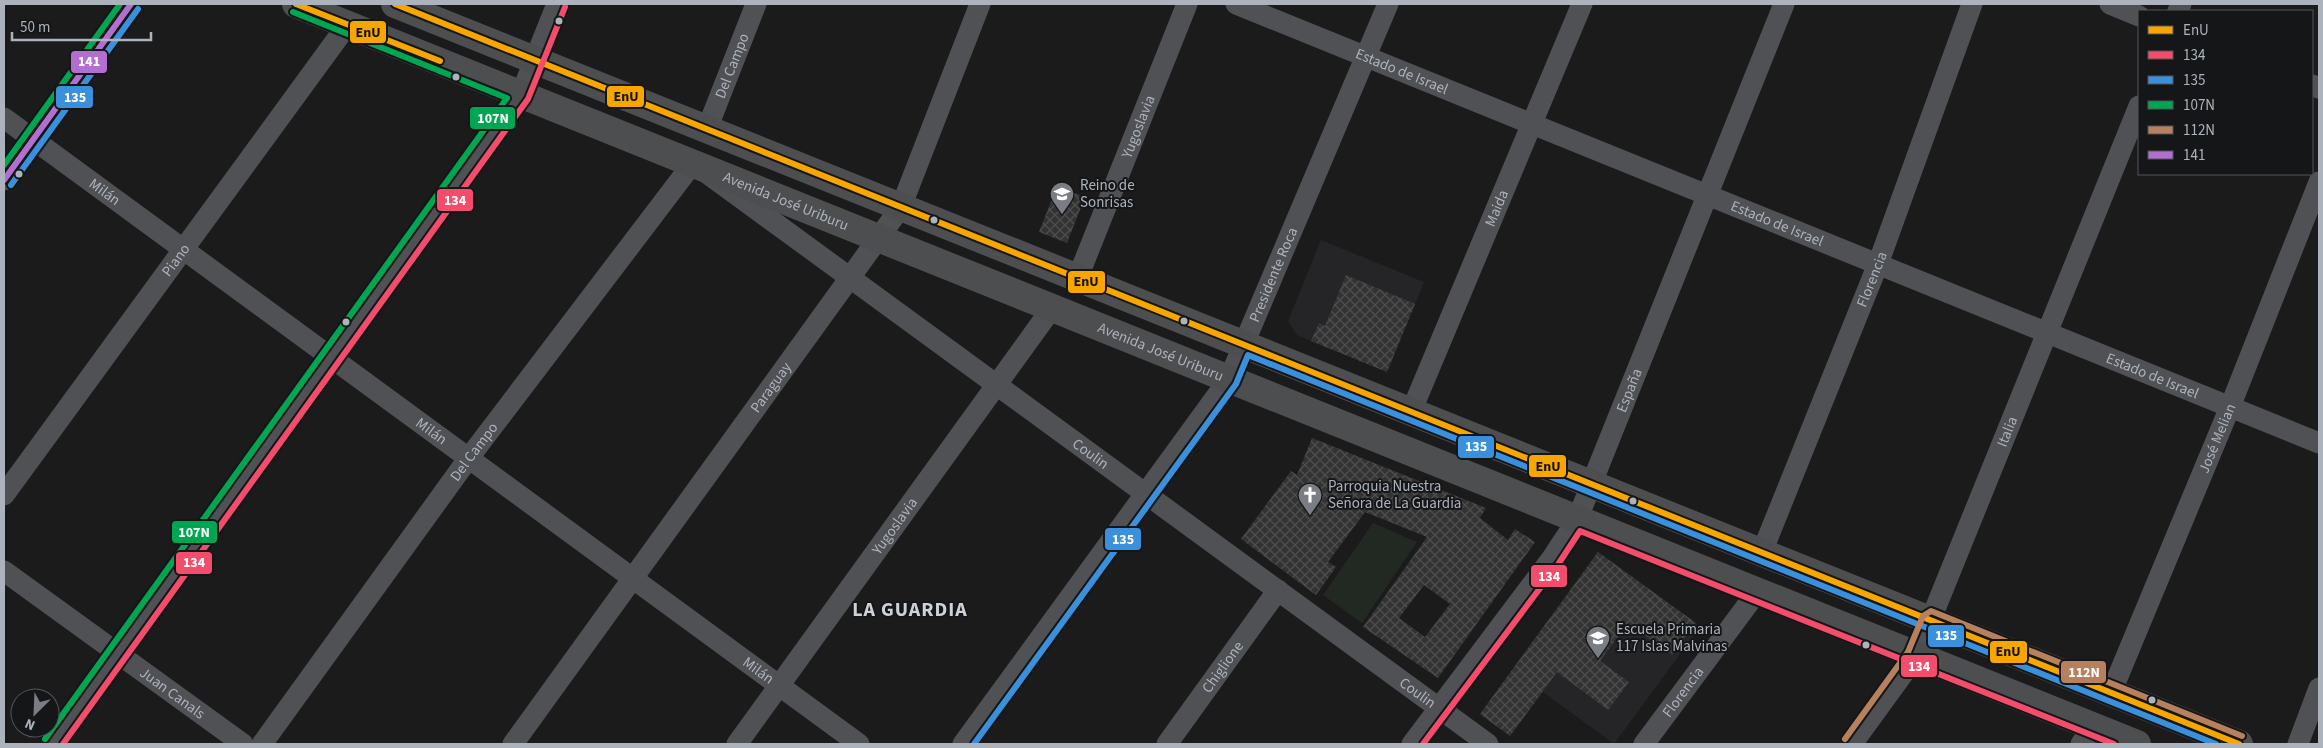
<svg xmlns="http://www.w3.org/2000/svg" width="2323" height="748" viewBox="0 0 2323 748" font-family="'Source Sans 3',sans-serif">
<style>
.built{fill:#252528}
.grass{fill:#212922}
.building{fill:url(#building-cross-hatch);fill-rule:evenodd}
.lines{fill:none;stroke-linecap:round;stroke-linejoin:round}
.minor{stroke:#4f5155;stroke-width:21}
.major{stroke:#4d4e50;stroke-width:28}
.bus-1-casing{stroke:#151618;stroke-width:10}
.bus-2-casing{stroke:#151618;stroke-width:10}
.bus-3-casing{stroke:#151618;stroke-width:10}
.bus-4-casing{stroke:#151618;stroke-width:10}
.bus-5-casing{stroke:#151618;stroke-width:10}
.bus-6-casing{stroke:#151618;stroke-width:10}
.bus-1{stroke:#f7a600;stroke-width:6}
.bus-2{stroke:#f44d6c;stroke-width:6}
.bus-3{stroke:#3a90db;stroke-width:6}
.bus-4{stroke:#00a651;stroke-width:6}
.bus-5{stroke:#b6815c;stroke-width:6}
.bus-6{stroke:#b36fd0;stroke-width:6}
.bus-dot{fill:#adb3bc;stroke:#151618;stroke-width:2}
.labels{text-anchor:middle;dominant-baseline:central;stroke-width:4;stroke-linejoin:round;paint-order:stroke}
.street-label{font-size:15px;fill:#adb3bc;stroke:#151618}
.poi-label{font-size:15px;fill:#adb3bc;stroke:#151618;text-anchor:start}
.district-label{font-size:20px;font-weight:bold;letter-spacing:1px;fill:#ced2d8;stroke:#151618}
.line-badge{stroke:#151618;stroke-width:2}
.badge-label{font-size:14px;text-anchor:middle;font-weight:bold;fill:#fff}
.pale-badge-label{font-size:14px;text-anchor:middle;font-weight:bold;fill:#111}
</style>
<defs>
<pattern id="building-cross-hatch" width="8" height="8" patternUnits="userSpaceOnUse" patternTransform="scale(1.25)"><rect width="8" height="8" fill="#333334"/><path d="M0 0l8 8M0 8l8-8" fill="none" stroke="#4e4e4f"/></pattern>
</defs>
<rect width="100%" height="100%" fill="#1b1b1c"/>
<g class="built">
<polygon points="1321,240 1424,282 1387,372 1297,335 1288,321"/>
<polygon points="1598,552 1700,627 1614,744 1543,692 1510,736 1480,714"/>
</g>
<polygon class="grass" points="1373,523 1417,542 1362,623 1323,595"/>
<g class="building">
<polygon points="1057,186 1085,197 1067,243 1039,232"/>
<polygon points="1346,275 1415,304 1387,372 1311,341 1319,323 1325,326"/>
<path d="M 1312,438 L 1486,508 L 1480,518 L 1508,540 L 1515,529 L 1535,542 L 1438,678 L 1363,627 L 1427,537 L 1365,512 L 1328,562 L 1336,567 L 1316,595 L 1241,539 L 1291,471 L 1297,475 ZM 1424,585 L 1450,604 L 1425,637 L 1399,618 Z"/>
<polygon points="1598,552 1696,623 1672,655 1628,623 1600,661 1629,682 1608,710 1557,672 1510,736 1480,714"/>
</g>
<g class="lines">
<g class="minor">
<path id="s1" d="M 1236,4 L 2319,443"/>
<polyline points="2110,4 2139,16"/>
<polyline points="2178,11 2181,4"/>
<polyline points="2312,85 2319,88"/>
<path id="s2" d="M 4,118 L 859,744"/>
<path id="s3" d="M 707,129 L 756,4"/>
<polyline points="4,180 131,4"/>
<path id="s4" d="M 1078,277 L 1187,4"/>
<path id="s5" d="M 1411,412 L 1582,4"/>
<path id="s6" d="M 4,495 L 348,24"/>
<path id="s7" d="M 1762,552 L 1878,264 L 1972,4"/>
<path id="s8" d="M 4,571 L 243,744"/>
<path id="s9" d="M 2111,693 L 2230,407 L 2319,182"/>
<polyline points="52,744 521,94 557,4"/>
<path id="s10" d="M 262,744 L 468,459 L 693,163 L 1488,744"/>
<path id="s11" d="M 513,744 L 901,207 L 980,4"/>
<path id="s12" d="M 737,744 L 1052,308"/>
<path id="s13" d="M 963,744 L 1229,379 L 1388,4"/>
<path id="s14" d="M 1167,744 L 1278,590"/>
<path id="s15" d="M 1412,744 L 1552,558 L 1577,520 L 1784,4"/>
<path id="s16" d="M 1644,744 L 1757,592"/>
<path id="s17" d="M 1852,744 L 1916,656 L 2139,106"/>
<polyline points="2081,744 2094,727"/>
<polyline points="2298,744 2319,688"/>
</g>
<g class="major">
<path id="s18" d="M 296,4 L 2137,744"/>
<polyline points="395,4 2239,744"/>
</g>
<defs>
<g id="bus-1">
<polyline points="296,4 440,61"/>
<polyline points="395,4 2239,744"/>
</g>
<g id="bus-2">
<polyline points="63,744 528,99 565,7"/>
<polyline points="1423,744 1559,563 1580,531 2114,744"/>
</g>
<g id="bus-3">
<polyline points="11,185 138,9"/>
<polyline points="974,744 1236,384 1248,355 2216,744"/>
</g>
<g id="bus-4">
<polyline points="4,165 120,4"/>
<polyline points="45,739 507,98 293,12"/>
</g>
<polyline id="bus-5" points="1845,739 1908,652 1923,616 1931,611 2242,736"/>
<polyline id="bus-6" points="4,180 131,4"/>
</defs>
<use href="#bus-1" class="bus-1-casing"/>
<use href="#bus-2" class="bus-2-casing"/>
<use href="#bus-3" class="bus-3-casing"/>
<use href="#bus-4" class="bus-4-casing"/>
<use href="#bus-5" class="bus-5-casing"/>
<use href="#bus-6" class="bus-6-casing"/>
<use href="#bus-1" class="bus-1"/>
<use href="#bus-2" class="bus-2"/>
<use href="#bus-3" class="bus-3"/>
<use href="#bus-4" class="bus-4"/>
<use href="#bus-5" class="bus-5"/>
<use href="#bus-6" class="bus-6"/>
</g>
<defs>
<symbol id="school-pin" viewBox="-11 -11 22 30"><path d="M0 17L-7.5 6A9.5 9.5 0 1 1 7.5 6Z" fill="#7a7e84" stroke="#151618"/><path d="M0-5L7-2L0 1L-7-2ZM-4 1L0 2.5L4 1V4Q0 6-4 4Z" fill="#fff"/></symbol>
<symbol id="church-pin" viewBox="-11 -11 22 30"><path d="M0 17L-7.5 6A9.5 9.5 0 1 1 7.5 6Z" fill="#7a7e84" stroke="#151618"/><path d="M-1.2-6h2.4v3.5h3.3v2.4h-3.3V6h-2.4V-.1h-3.3v-2.4h3.3Z" fill="#fff"/></symbol>
</defs>
<g fill-rule="evenodd">
<use href="#school-pin" x="1048" y="180" width="28" height="38"/>
<use href="#church-pin" x="1296" y="481" width="28" height="38"/>
<use href="#school-pin" x="1584" y="624" width="28" height="38"/>
</g>
<g class="bus-dot">
<circle cx="559" cy="21" r="4.5"/>
<circle cx="456" cy="77" r="4.5"/>
<circle cx="19" cy="174" r="4.5"/>
<circle cx="934" cy="220" r="4.5"/>
<circle cx="1184" cy="321" r="4.5"/>
<circle cx="346" cy="322" r="4.5"/>
<circle cx="1633" cy="501" r="4.5"/>
<circle cx="1866" cy="645" r="4.5"/>
<circle cx="2152" cy="700" r="4.5"/>
</g>
<g class="labels">
<g class="street-label">
<text stroke="none"><textPath href="#s3" startOffset="68">Del Campo</textPath></text>
<text stroke="none"><textPath href="#s1" startOffset="179">Estado de Israel</textPath></text>
<text stroke="none"><textPath href="#s4" startOffset="162">Yugoslavia</textPath></text>
<text stroke="none"><textPath href="#s2" startOffset="125">Milán</textPath></text>
<text stroke="none"><textPath href="#s18" startOffset="528">Avenida José Uriburu</textPath></text>
<text stroke="none"><textPath href="#s5" startOffset="221">Maida</textPath></text>
<text stroke="none"><textPath href="#s1" startOffset="584">Estado de Israel</textPath></text>
<text stroke="none"><textPath href="#s6" startOffset="291">Piano</textPath></text>
<text stroke="none"><textPath href="#s13" startOffset="565">Presidente Roca</textPath></text>
<text stroke="none"><textPath href="#s7" startOffset="294">Florencia</textPath></text>
<text stroke="none"><textPath href="#s18" startOffset="932">Avenida José Uriburu</textPath></text>
<text stroke="none"><textPath href="#s1" startOffset="989">Estado de Israel</textPath></text>
<text stroke="none"><textPath href="#s11" startOffset="440">Paraguay</textPath></text>
<text stroke="none"><textPath href="#s15" startOffset="418">España</textPath></text>
<text stroke="none"><textPath href="#s2" startOffset="530">Milán</textPath></text>
<text stroke="none"><textPath href="#s17" startOffset="351">Italia</textPath></text>
<text stroke="none"><textPath href="#s9" startOffset="276">José Melian</textPath></text>
<text stroke="none"><textPath href="#s10" startOffset="361">Del Campo</textPath></text>
<text stroke="none"><textPath href="#s10" startOffset="1216">Coulin</textPath></text>
<text stroke="none"><textPath href="#s12" startOffset="269">Yugoslavia</textPath></text>
<text stroke="none"><textPath href="#s14" startOffset="95">Chiglione</textPath></text>
<text stroke="none"><textPath href="#s2" startOffset="935">Milán</textPath></text>
<text stroke="none"><textPath href="#s16" startOffset="65">Florencia</textPath></text>
<text stroke="none"><textPath href="#s8" startOffset="208">Juan Canals</textPath></text>
<text stroke="none"><textPath href="#s10" startOffset="1621">Coulin</textPath></text>
</g>
<g class="poi-label">
<text x="1080" y="185">Reino de<tspan x="1080" dy="17">Sonrisas</tspan></text>
<text x="1328" y="486">Parroquia Nuestra<tspan x="1328" dy="17">Señora de La Guardia</tspan></text>
<text x="1616" y="629">Escuela Primaria<tspan x="1616" dy="17">117 Islas Malvinas</tspan></text>
</g>
<g class="district-label">
<text x="910" y="610">LA GUARDIA</text>
</g>
</g>
<g class="line-badge">
<rect x="349" y="20" width="38" height="24" rx="5" fill="#f7a600"/>
<rect x="70" y="50" width="38" height="24" rx="5" fill="#b36fd0"/>
<rect x="606" y="85" width="39" height="23" rx="5" fill="#f7a600"/>
<rect x="55" y="85" width="39" height="24" rx="5" fill="#3a90db"/>
<rect x="469" y="106" width="47" height="24" rx="5" fill="#00a651"/>
<rect x="436" y="188" width="38" height="24" rx="5" fill="#f44d6c"/>
<rect x="1067" y="270" width="39" height="24" rx="5" fill="#f7a600"/>
<rect x="1457" y="435" width="38" height="24" rx="5" fill="#3a90db"/>
<rect x="1528" y="454" width="39" height="24" rx="5" fill="#f7a600"/>
<rect x="171" y="520" width="47" height="24" rx="5" fill="#00a651"/>
<rect x="1104" y="527" width="38" height="24" rx="5" fill="#3a90db"/>
<rect x="175" y="551" width="38" height="24" rx="5" fill="#f44d6c"/>
<rect x="1530" y="564" width="38" height="24" rx="5" fill="#f44d6c"/>
<rect x="1927" y="624" width="38" height="24" rx="5" fill="#3a90db"/>
<rect x="1989" y="640" width="39" height="24" rx="5" fill="#f7a600"/>
<rect x="1900" y="654" width="38" height="24" rx="5" fill="#f44d6c"/>
<rect x="2060" y="660" width="47" height="24" rx="5" fill="#b6815c"/>
</g>
<g class="badge-label">
<text x="89" y="66">141</text>
<text x="75" y="102">135</text>
<text x="493" y="123">107N</text>
<text x="455" y="205">134</text>
<text x="1476" y="451">135</text>
<text x="194" y="537">107N</text>
<text x="1123" y="544">135</text>
<text x="194" y="567">134</text>
<text x="1549" y="581">134</text>
<text x="1946" y="640">135</text>
<text x="1919" y="671">134</text>
<text x="2084" y="677">112N</text>
</g>
<g class="pale-badge-label">
<text x="368" y="37">EnU</text>
<text x="626" y="101">EnU</text>
<text x="1086" y="286">EnU</text>
<text x="1548" y="471">EnU</text>
<text x="2008" y="656">EnU</text>
</g>
<rect width="2323" height="748" fill="none" stroke="#adb3bc" stroke-width="10"/>
<rect x="2138" y="10" width="175" height="165" fill="#151618" stroke="#52555a"/>
<rect x="2148" y="26" width="25" height="8" fill="#f7a600" stroke="#52555a"/>
<text x="2183" y="35" font-size="15" fill="#adb3bc">EnU</text>
<rect x="2148" y="51" width="25" height="8" fill="#f44d6c" stroke="#52555a"/>
<text x="2183" y="60" font-size="15" fill="#adb3bc">134</text>
<rect x="2148" y="76" width="25" height="8" fill="#3a90db" stroke="#52555a"/>
<text x="2183" y="85" font-size="15" fill="#adb3bc">135</text>
<rect x="2148" y="101" width="25" height="8" fill="#00a651" stroke="#52555a"/>
<text x="2183" y="110" font-size="15" fill="#adb3bc">107N</text>
<rect x="2148" y="126" width="25" height="8" fill="#b6815c" stroke="#52555a"/>
<text x="2183" y="135" font-size="15" fill="#adb3bc">112N</text>
<rect x="2148" y="151" width="25" height="8" fill="#b36fd0" stroke="#52555a"/>
<text x="2183" y="160" font-size="15" fill="#adb3bc">141</text>
<g transform="translate(35 713) rotate(204)"><circle r="24" fill="#151618" stroke="#52555a"/>
<path d="M0-4L9 19L0 12L-9 19Z" fill="#7a7e84"/>
<text y="-8" font-size="14" font-weight="bold" text-anchor="middle" fill="#adb3bc">N</text>
</g>
<path d="M12 32v8h139v-8" fill="none" stroke="#adb3bc" stroke-width="2.5"/>
<text x="20" y="32" font-size="15" fill="#adb3bc" stroke="#151618" stroke-width="4" paint-order="stroke">50 m</text>
</svg>
